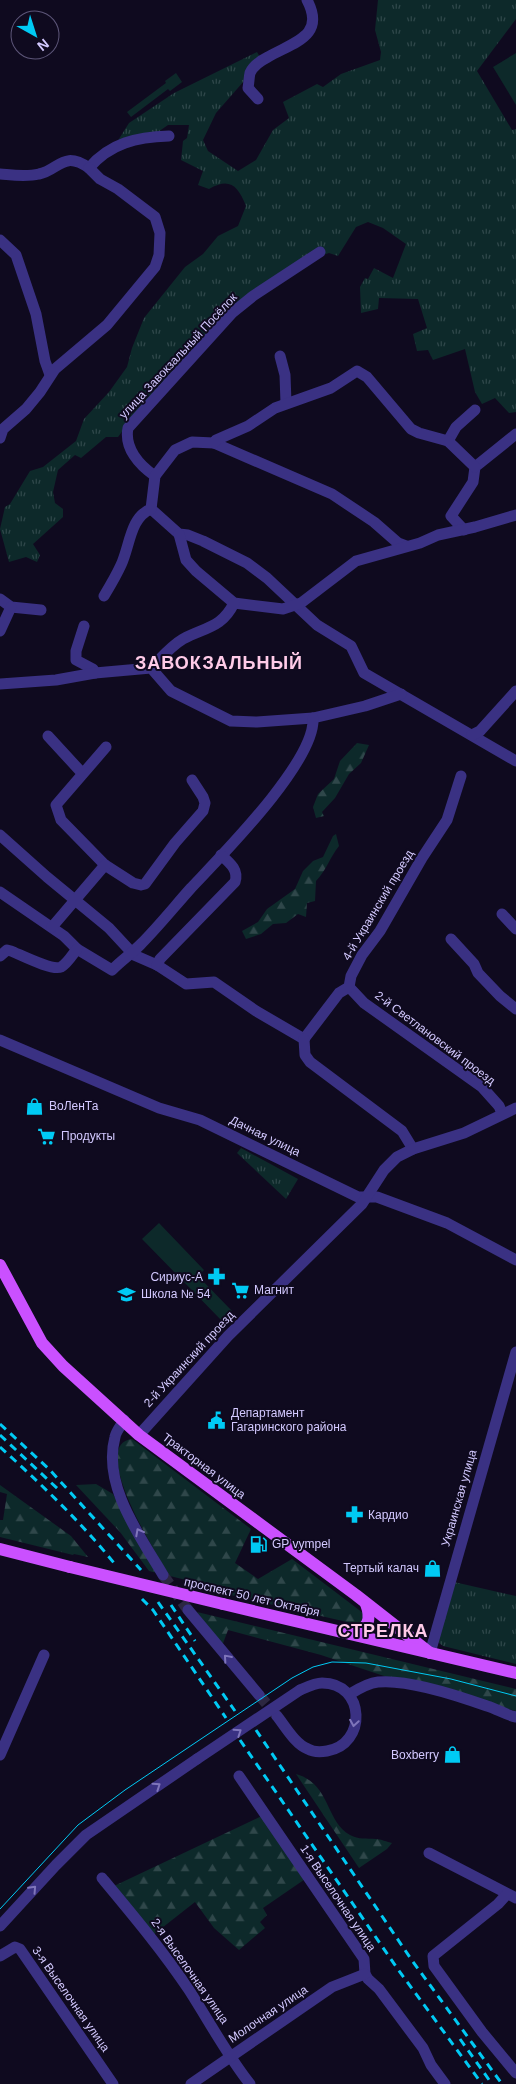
<svg xmlns="http://www.w3.org/2000/svg" width="516" height="2084" viewBox="0 0 516 2084" font-family="Helvetica,sans-serif">
<style>
.grass{fill:url(#grass-tufts)}
.forest{fill:url(#forest-firs)}
.pitch{fill:#0d292a}
.lines{fill:none;stroke-linecap:round;stroke-linejoin:round}
.minor-tunnel{stroke:#2c2741;stroke-width:11;stroke-dasharray:11 5.5;stroke-linecap:butt}
.minor{stroke:#3a3183;stroke-width:11}
.major{stroke:#ca50ff;stroke-width:12}
.tram{stroke:#00caf4;stroke-width:1}
.rail{stroke:#00caf4;stroke-width:3;stroke-dasharray:8 6;stroke-linecap:butt}
.minor-bridge{stroke:#3a3183;stroke-width:11}
.major-bridge{stroke:#ca50ff;stroke-width:12}
.oneway{stroke:#7f75bb}
.labels{text-anchor:middle;dominant-baseline:central;stroke-width:4;stroke-linejoin:round;paint-order:stroke}
.street-label{font-size:12px;fill:#d3c9ff;stroke:#0f0a1f}
.poi-label{font-size:12px;fill:#d3c9ff;stroke:#0f0a1f;text-anchor:start}
.district-label{font-size:18px;font-weight:bold;letter-spacing:1px;fill:#ffcbe8;stroke:#0f0a1f}
</style>
<defs>
<pattern id="grass-tufts" width="24" height="20" patternUnits="userSpaceOnUse" patternTransform="scale(1.25)"><rect width="24" height="20" fill="#0d292a"/><path d="M3 7l-1-3M5 7V3M7 7l1-3M15 17l-1-3M17 17v-4M19 17l1-3" fill="none" stroke="#2f474a"/></pattern>
<pattern id="forest-firs" width="22" height="20" patternUnits="userSpaceOnUse" patternTransform="scale(1.25)"><rect width="22" height="20" fill="#0d292a"/><path d="M5 1l3.5 6h-7zM16 11l3.5 6h-7z" fill="#2f474a"/></pattern>
</defs>
<rect width="100%" height="100%" fill="#0f0a1f"/>
<g class="grass">
<path d="M 378,0 L 516,0 L 516,19 L 477,71 L 512,130 L 516,129 L 516,412 L 509,413 L 495,398 L 482,404 L 475,392 L 465,349 L 433,360 L 428,350 L 417,351 L 413,334 L 427,328 L 418,299 L 379,298 L 378,309 L 361,313 L 360,287 L 365,278 L 368,279 L 374,268 L 393,278 L 406,244 L 383,228 L 368,222 L 356,227 L 338,256 L 329,253 L 323,255 L 252,293 L 136,413 L 118,437 L 106,437 L 81,458 L 75,455 L 58,470 L 53,492 L 55,503 L 63,509 L 63,517 L 33,544 L 40,555 L 37,562 L 26,557 L 9,562 L 0,529 L 5,507 L 10,504 L 30,471 L 43,467 L 76,441 L 84,419 L 109,392 L 127,367 L 132,348 L 144,318 L 185,267 L 203,254 L 218,236 L 238,226 L 246,206 C 238,185 229,177 209,189 L 198,185 L 203,171 L 181,160 L 183,141 L 187,138 L 189,125 L 168,125 L 145,141 L 117,142 L 129,123 L 174,93 L 257,52 L 264,64 L 244,81 L 216,113 L 203,140 L 208,151 L 238,171 L 256,160 L 273,130 L 289,118 L 283,102 L 317,84 L 323,87 L 341,74 L 380,60 L 381,52 L 375,30 Z"/>
<polygon points="176,73 182,82 170,91 168,89 131,117 127,112 166,83 165,81"/>
<polygon points="241,1148 298,1179 286,1199 237,1153"/>
<polygon points="454,1582 516,1596 516,1664 443,1646 439,1643 437,1639"/>
</g>
<g class="forest">
<polygon points="357,743 369,745 361,763 349,774 335,798 322,812 324,816 316,818 313,807 318,794 334,779 340,761"/>
<path d="M 336,834 L 339,846 C 330,857 326,871 316,881 L 315,901 L 307,903 L 306,917 L 298,914 L 286,923 L 273,924 L 261,934 L 246,939 L 242,931 L 258,922 L 267,909 L 295,889 L 303,871 L 313,861 L 323,857 L 333,836 Z"/>
<path d="M 132,1439 L 251,1529 L 235,1563 L 258,1579 L 292,1559 L 363,1613 L 364,1616 L 360,1625 L 226,1594 L 226,1590 L 170,1576 C 159,1559 87,1444 132,1439 Z"/>
<polygon points="96,1484 113,1494 157,1573 149,1571 120,1532 76,1485"/>
<polygon points="0,1485 71,1536 88,1557 74,1554 73,1555 0,1537 0,1520 3,1520 7,1494 0,1492"/>
<polygon points="197,1612 516,1689 516,1711 390,1678 321,1655 228,1630 222,1646"/>
<path d="M 296,1774 C 331,1784 325,1821 350,1835 C 359,1840 366,1838 376,1839 C 381,1839 387,1842 392,1843 L 387,1849 L 359,1868 Z"/>
<polygon points="268,1813 311,1875 263,1908 267,1915 260,1922 265,1928 239,1950 214,1928 195,1902 153,1935 114,1886"/>
</g>
<g class="pitch">
<polygon points="516,53 516,105 493,67"/>
<polygon points="159,1223 204,1270 198,1276 232,1311 222,1321 142,1239"/>
</g>
<g class="lines">
<g class="minor-tunnel">
<polyline points="163,1575 188,1610"/>
<polyline points="259,1695 277,1716"/>
</g>
<g class="minor">
<path d="M 258,99 L 248,88 C 249,83 249,77 250,73 C 253,66 262,60 268,57 C 294,42 326,36 307,0"/>
<path d="M 0,174 C 13,175 26,177 39,174 C 59,170 63,150 89,168 C 110,143 137,137 169,136"/>
<polyline points="0,240 16,255 36,314 45,361 50,375"/>
<polyline points="280,356 285,375 286,403"/>
<polyline points="0,438 3,429 26,409 40,392 55,369 107,325 155,267 159,255 160,233 155,217 118,189 100,179 89,168"/>
<polyline points="448,441 456,427 475,410"/>
<polyline points="214,443 332,494 374,522 398,543 406,546"/>
<path d="M 155,476 C 139,465 124,448 128,428 L 232,313 L 253,296 L 320,252"/>
<polyline points="151,509 179,534 188,535 203,541 247,563 267,578 317,625 351,646 364,673 516,761"/>
<polyline points="464,530 451,516 473,482 475,467 516,434"/>
<polyline points="179,534 186,560 196,571 234,603 283,609 301,603 356,561 420,543 438,535 475,527 516,515"/>
<path d="M 104,596 C 110,586 116,576 121,565 C 130,546 130,517 151,509 L 155,476 L 175,450 L 192,442 L 214,443 L 216,440 L 248,426 L 275,408 L 331,388 L 357,371 L 367,377 L 411,429 L 419,433 L 448,441 L 475,467"/>
<polyline points="0,599 11,607 41,610"/>
<polyline points="84,626 76,651 76,660 93,669 95,673"/>
<polyline points="0,631 11,607"/>
<path d="M 151,668 C 161,658 171,646 183,639 C 205,627 222,628 234,603"/>
<polyline points="0,684 56,680 95,673 151,668 171,691 231,721 257,722 313,718 365,706 401,694"/>
<polyline points="472,735 480,731 516,691"/>
<polyline points="48,736 82,773"/>
<polyline points="106,747 56,805 61,820 105,865 133,883 141,885 145,884 175,843 203,811 205,803 203,797 192,780"/>
<polyline points="0,835 47,877 109,928 134,955 157,965 186,984 214,982 256,1011 304,1039"/>
<path d="M 0,892 L 64,936 L 77,949 L 112,970 C 121,961 132,953 140,945 C 158,927 174,907 191,888 C 221,856 316,761 313,718"/>
<polyline points="502,914 516,929"/>
<polyline points="52,927 105,865"/>
<polyline points="451,939 474,964 478,973 500,996 516,1009"/>
<path d="M 0,956 L 7,950 L 11,951 C 21,955 52,971 61,967 C 67,964 73,954 77,949"/>
<path d="M 157,965 L 160,959 L 235,882 C 239,870 230,863 221,855"/>
<polyline points="349,987 364,1003 482,1087 499,1106 502,1113"/>
<polyline points="304,1039 339,993 349,987 351,976 362,955 380,931 422,858 447,820 461,776"/>
<polyline points="304,1039 305,1055 310,1062 402,1131 413,1149"/>
<polyline points="0,1040 159,1108 200,1120 358,1197 377,1197 447,1223 516,1260"/>
<path d="M 124,1420 C 121,1426 116,1431 115,1437 C 102,1485 140,1536 163,1575"/>
<polyline points="139,1435 228,1336 362,1204 384,1170 397,1157 413,1149 464,1133 516,1108"/>
<polyline points="188,1610 259,1695"/>
<polyline points="430,1653 516,1352"/>
<path d="M 350,1694 C 358,1689 368,1683 378,1682 C 407,1679 459,1696 487,1706 C 497,1709 506,1715 516,1717"/>
<path d="M 277,1716 C 285,1726 295,1744 308,1749 C 313,1752 321,1752 327,1751 C 367,1745 366,1683 322,1683 C 315,1683 307,1687 300,1690"/>
<polyline points="0,1755 44,1655"/>
<polyline points="239,1776 364,1959 365,1974 368,1979 379,1989 423,2048 431,2065 445,2084"/>
<polyline points="429,1853 516,1898"/>
<path d="M 102,1878 C 132,1914 163,1951 189,1990 C 209,2021 227,2055 250,2084"/>
<polyline points="507,1894 498,1904 433,1956 434,1966 482,2032 516,2073"/>
<polyline points="0,1926 56,1865 86,1835 197,1759"/>
<polyline points="0,1956 15,1947 20,1949 113,2084"/>
<polyline points="191,2084 332,1987 365,1974"/>
</g>
<g class="major">
<polyline points="0,1265 42,1343 63,1366 139,1435 356,1595 430,1653"/>
<polyline points="0,1549 70,1567"/>
<polyline points="223,1604 516,1673"/>
<path d="M 351,1634 C 368,1629 372,1620 366,1604"/>
</g>
<polyline class="tram" points="0,1909 78,1825 125,1790 189,1747 292,1678 313,1667 332,1662 366,1663 451,1679 516,1696"/>
<g class="rail">
<polyline points="0,1424 49,1469 141,1570"/>
<polyline points="0,1435 60,1491"/>
<path d="M 0,1447 C 40,1483 80,1521 114,1563"/>
<polyline points="142,1599 153,1610 226,1718"/>
<polyline points="158,1602 235,1711"/>
<polyline points="171,1605 195,1641"/>
<polyline points="256,1730 411,1959 502,2084"/>
<polyline points="240,1740 397,1968 482,2084"/>
<polyline points="460,2039 492,2084"/>
</g>
<polyline class="minor-bridge" points="197,1759 300,1690"/>
<polyline class="major-bridge" points="70,1567 223,1604"/>
</g>
<defs><path id="oneway-chevron" d="M-2-3.5L2.5 0L-2 3.5" fill="none" stroke-width="1.6" stroke-linecap="round" stroke-linejoin="round" transform="scale(1.25)"/></defs>
<g class="oneway">
<use href="#oneway-chevron" transform="translate(139 1532) rotate(-118)"/>
<use href="#oneway-chevron" transform="translate(227 1658) rotate(-131)"/>
<use href="#oneway-chevron" transform="translate(354 1723) rotate(99)"/>
<use href="#oneway-chevron" transform="translate(238 1732) rotate(-34)"/>
<use href="#oneway-chevron" transform="translate(157 1786) rotate(-34)"/>
<use href="#oneway-chevron" transform="translate(33 1889) rotate(-47)"/>
</g>
<defs>
<symbol id="shop-bare" viewBox="-9 -9 18 18"><path d="M-5-2.5h2.3a2.7 3.5 0 0 1 5.4 0H5L5.5 6h-11ZM-1.5-2.5h3a1.5 2.3 0 0 0-3 0Z" fill="#00caf4" stroke="#0f0a1f" stroke-width="2.5" paint-order="stroke"/></symbol>
<symbol id="supermarket-bare" viewBox="-9 -9 18 18"><path d="M-6-5.5h2.5l.6 2H6L4.5 2H-2.5L-4.4-4H-6ZM-1.5 3.2a1.3 1.3 0 1 0 .1 0ZM3 3.2a1.3 1.3 0 1 0 .1 0Z" fill="#00caf4" stroke="#0f0a1f" stroke-width="2.5" paint-order="stroke"/></symbol>
<symbol id="pharmacy-bare" viewBox="-9 -9 18 18"><path d="M-2-6h4v4h4v4h-4v4h-4v-4h-4v-4h4Z" fill="#00caf4" stroke="#0f0a1f" stroke-width="2.5" paint-order="stroke"/></symbol>
<symbol id="school-bare" viewBox="-9 -9 18 18"><path d="M0-5L7-2L0 1L-7-2ZM-4 1L0 2.5L4 1V4Q0 6-4 4Z" fill="#00caf4" stroke="#0f0a1f" stroke-width="2.5" paint-order="stroke"/></symbol>
<symbol id="civic-bare" viewBox="-9 -9 18 18"><path d="M-.6-6.5H3V-4.5H.6V-3L4-1V1h2V6H-6V1h2V-1L-.6-3ZM-1.2 2.5V6h2.4V2.5Z" fill="#00caf4" stroke="#0f0a1f" stroke-width="2.5" paint-order="stroke"/></symbol>
<symbol id="fuel-bare" viewBox="-9 -9 18 18"><path d="M-5.5-6h7V0h2V4h1.3V-2.5L3-4.5l.8-.8L6-3V5H2.5V1h-1V6h-7ZM-4.2-4.7v3.2H.2V-4.7Z" fill="#00caf4" stroke="#0f0a1f" stroke-width="2.5" paint-order="stroke"/></symbol>
</defs>
<g fill-rule="evenodd">
<use href="#shop-bare" x="22" y="1094" width="25" height="25"/>
<use href="#supermarket-bare" x="34" y="1124" width="25" height="25"/>
<use href="#pharmacy-bare" x="204" y="1264" width="25" height="25"/>
<use href="#supermarket-bare" x="228" y="1278" width="25" height="25"/>
<use href="#school-bare" x="114" y="1282" width="25" height="25"/>
<use href="#civic-bare" x="204" y="1408" width="25" height="25"/>
<use href="#pharmacy-bare" x="342" y="1502" width="25" height="25"/>
<use href="#fuel-bare" x="246" y="1532" width="25" height="25"/>
<use href="#shop-bare" x="420" y="1556" width="25" height="25"/>
<use href="#shop-bare" x="440" y="1742" width="25" height="25"/>
</g>
<g class="labels">
<g class="street-label">
<text transform="translate(178 356) rotate(-47)">улица Завокзальный Посёлок</text>
<text transform="translate(378 905) rotate(-59)">4-й Украинский проезд</text>
<text transform="translate(435 1038) rotate(37)">2-й Светлановский проезд</text>
<text transform="translate(265 1136) rotate(26)">Дачная улица</text>
<text transform="translate(189 1359) rotate(-47)">2-й Украинский проезд</text>
<text transform="translate(204 1466) rotate(37)">Тракторная улица</text>
<text transform="translate(459 1498) rotate(-74)">Украинская улица</text>
<text transform="translate(252 1597) rotate(13)">проспект 50 лет Октября</text>
<text transform="translate(338 1898) rotate(56)">1-я Выселочная улица</text>
<text transform="translate(190 1971) rotate(55)">2-я Выселочная улица</text>
<text transform="translate(71 1999) rotate(55)">3-я Выселочная улица</text>
<text transform="translate(268 2014) rotate(-34)">Молочная улица</text>
</g>
<g class="poi-label">
<text x="49" y="1106">ВоЛенТа</text>
<text x="61" y="1136">Продукты</text>
<text x="203" y="1277" text-anchor="end">Сириус-А</text>
<text x="254" y="1290">Магнит</text>
<text x="141" y="1294">Школа № 54</text>
<text x="231" y="1413">Департамент<tspan x="231" dy="14">Гагаринского района</tspan></text>
<text x="368" y="1515">Кардио</text>
<text x="272" y="1544">GP vympel</text>
<text x="419" y="1568" text-anchor="end">Тертый калач</text>
<text x="439" y="1755" text-anchor="end">Boxberry</text>
</g>
<g class="district-label">
<text x="219" y="663">ЗАВОКЗАЛЬНЫЙ</text>
<text x="383" y="1631">СТРЕЛКА</text>
</g>
</g>
<g transform="translate(35 35) rotate(141)"><circle r="24" fill="#0f0a1f" stroke="#5d5679"/>
<path d="M0-4L9 19L0 12L-9 19Z" fill="#00caf4"/>
<text y="-8" font-size="14" font-weight="bold" text-anchor="middle" fill="#d3c9ff">N</text>
</g>
</svg>
